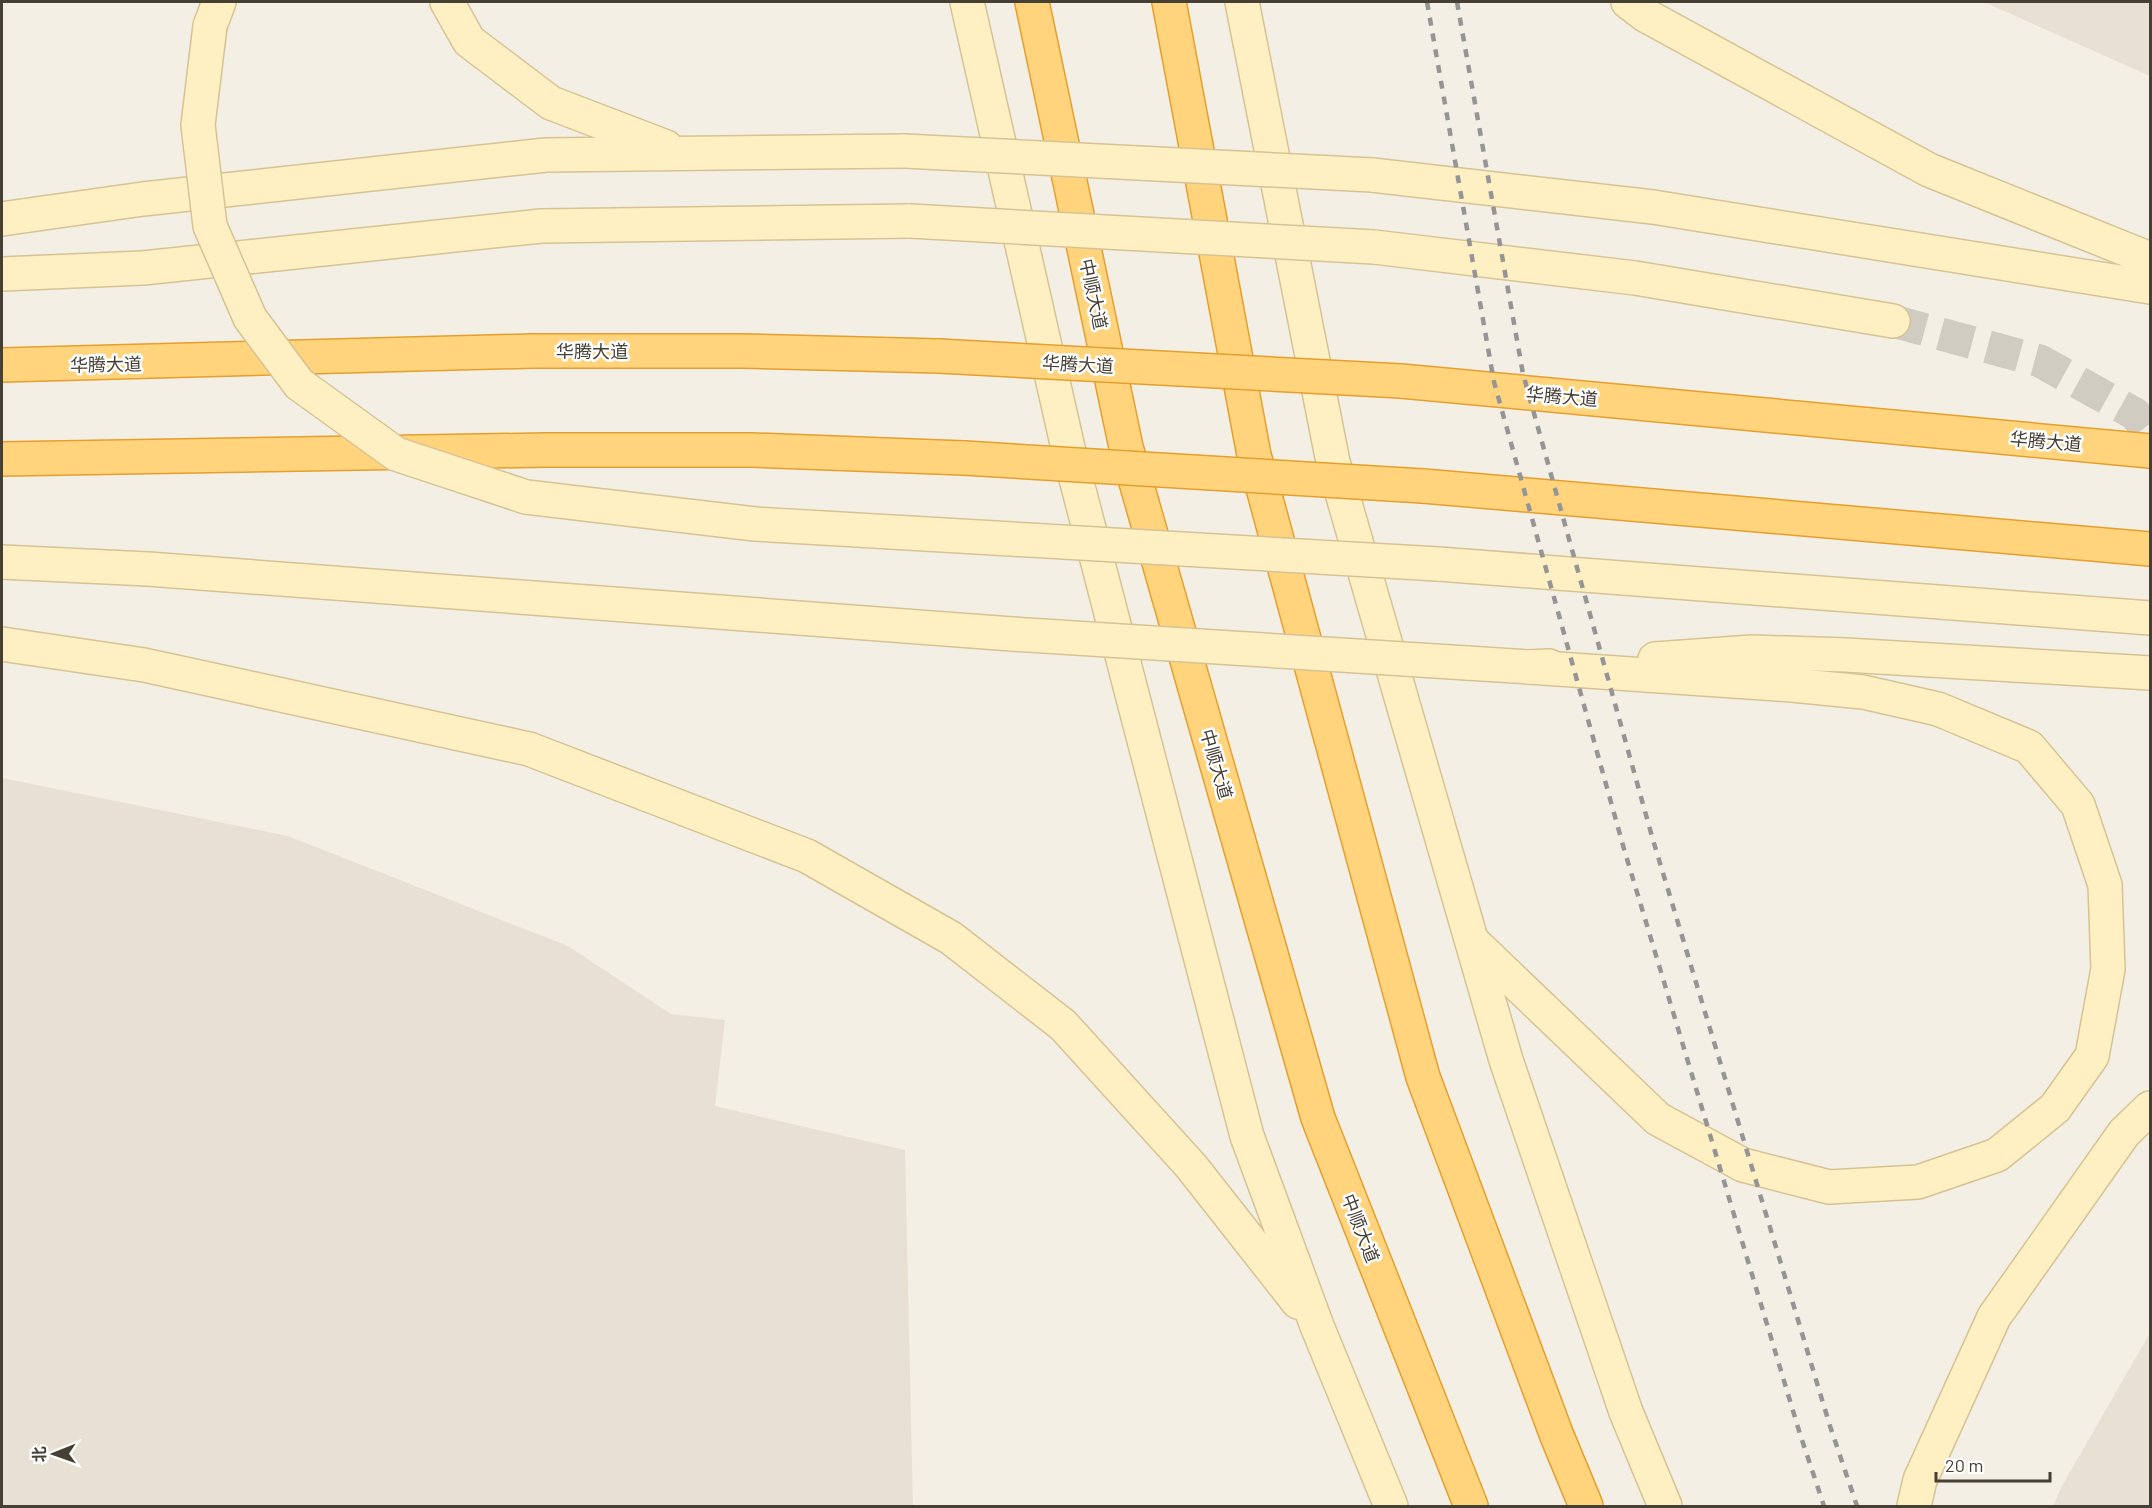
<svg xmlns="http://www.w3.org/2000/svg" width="2152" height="1508" viewBox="0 0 2152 1508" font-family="Barlow,'Noto Sans SC',sans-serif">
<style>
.residential{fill:#e8e1d3}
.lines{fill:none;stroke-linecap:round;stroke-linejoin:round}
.secondary-tunnel{stroke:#d1ccc2;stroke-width:33;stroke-dasharray:33 16;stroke-linecap:butt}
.secondary-casing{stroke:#d6c393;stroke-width:36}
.trunk-casing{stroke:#e59f2e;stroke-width:36}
.secondary{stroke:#fff0c4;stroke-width:33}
.trunk{stroke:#ffd47c;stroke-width:33}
.rail{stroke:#959595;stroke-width:4.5;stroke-dasharray:8 8;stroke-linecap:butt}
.secondary-bridge-casing{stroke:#d6c393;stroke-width:36;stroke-linecap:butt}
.trunk-bridge-casing{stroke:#e59f2e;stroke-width:36;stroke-linecap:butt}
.secondary-bridge{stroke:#fff0c4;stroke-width:33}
.trunk-bridge{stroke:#ffd47c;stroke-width:33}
.labels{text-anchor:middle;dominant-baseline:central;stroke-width:5;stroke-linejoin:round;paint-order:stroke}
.street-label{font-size:18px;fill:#463f34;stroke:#fff}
</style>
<rect width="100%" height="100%" fill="#f4efe5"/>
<g class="residential">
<polygon points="1986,2 2150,2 2150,76 1995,7"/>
<polygon points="2,778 288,836 568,946 671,1014 725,1020 715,1106 905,1150 913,1506 2,1506"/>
<polygon points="2150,1333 2150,1506 2053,1506 2062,1486"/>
</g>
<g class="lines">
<polyline class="secondary-tunnel" points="1893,321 2040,361 2135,414 2150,433"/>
<defs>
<g id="secondary">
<polyline points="447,2 469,41 551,103 666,147"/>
<polyline points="967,2 1068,448 1247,1136 1317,1326 1391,1506"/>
<polyline points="1242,2 1333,462 1506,1060 1626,1412 1665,1506"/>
<polyline points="1628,2 1645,15 1929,170 2150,259"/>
<polyline points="210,26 219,2"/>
<polyline points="1372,175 1653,207 2150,287"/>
<polyline points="2,219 143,199 546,155 904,151"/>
<polyline points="1374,247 1635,278 1893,321"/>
<polyline points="2,274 143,268 541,226 910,221"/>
<polyline points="2,562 148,569 1012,634"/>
<polyline points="1438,564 2150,618"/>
<polyline points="2,644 144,665 529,749 807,856 951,938 1063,1025 1191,1166 1298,1302"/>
<polyline points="1655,659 1752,652 1846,655 2150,673"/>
<polyline points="1467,663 1529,667 1549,666"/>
<polyline points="1472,941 1658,1119 1743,1165 1829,1187 1918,1182 1997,1155 2055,1108 2092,1056 2108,969 2105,885 2078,805 2029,747 1938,709 1863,692 1792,685 1529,667"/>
<polyline points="1914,1506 1920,1480 1994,1317 2124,1133 2150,1108"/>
</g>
<g id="trunk">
<polyline points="1032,2 1126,447 1318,1118 1471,1506"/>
<polyline points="1169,2 1254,455 1423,1077 1557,1436 1586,1506"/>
<polyline points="2,365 533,351 742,351 939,356"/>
<polyline points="1401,381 2150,451"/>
<polyline points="2,459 546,450 752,450 964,458"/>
<polyline points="1423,486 2150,549"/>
</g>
</defs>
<use href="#secondary" class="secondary-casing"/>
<use href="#trunk" class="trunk-casing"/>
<use href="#secondary" class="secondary"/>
<use href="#trunk" class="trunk"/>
<g class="rail">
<polyline points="1427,2 1494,382 1624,849 1800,1434 1824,1506"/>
<polyline points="1457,2 1523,374 1653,840 1830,1426 1857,1506"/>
</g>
<defs>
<g id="secondary-bridge">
<polyline points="210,26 198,125 210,226 250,318 299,384 396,454 526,497 755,524 1438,564"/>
<polyline points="904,151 1372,175"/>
<polyline points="910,221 1374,247"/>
<polyline points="1012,634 1467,663"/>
</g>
<g id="trunk-bridge">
<polyline points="939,356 1401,381"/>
<polyline points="964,458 1423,486"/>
</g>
</defs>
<use href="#secondary-bridge" class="secondary-bridge-casing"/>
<use href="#trunk-bridge" class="trunk-bridge-casing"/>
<use href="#secondary-bridge" class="secondary-bridge"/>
<use href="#trunk-bridge" class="trunk-bridge"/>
</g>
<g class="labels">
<g class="street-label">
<text transform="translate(1094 294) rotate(78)">中顺大道</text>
<text x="592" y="351">华腾大道</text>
<text transform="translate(106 364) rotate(-1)">华腾大道</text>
<text transform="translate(1078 364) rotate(3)">华腾大道</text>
<text transform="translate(1562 396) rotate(5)">华腾大道</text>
<text transform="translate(2046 441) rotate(5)">华腾大道</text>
<text transform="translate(1217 764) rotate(74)">中顺大道</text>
<text transform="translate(1361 1228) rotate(69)">中顺大道</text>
</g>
</g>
<rect width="2152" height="1508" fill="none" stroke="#463f34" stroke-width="6"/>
<g transform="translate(54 1454) rotate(269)" stroke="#ffffff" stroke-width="4.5" paint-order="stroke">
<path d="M0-4.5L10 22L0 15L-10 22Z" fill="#463f34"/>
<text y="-9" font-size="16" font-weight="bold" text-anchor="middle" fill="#463f34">北</text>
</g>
<path d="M1936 1472v9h114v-9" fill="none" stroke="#463f34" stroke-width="3"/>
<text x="1945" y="1472" font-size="18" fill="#463f34" stroke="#ffffff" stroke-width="4.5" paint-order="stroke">20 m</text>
</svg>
